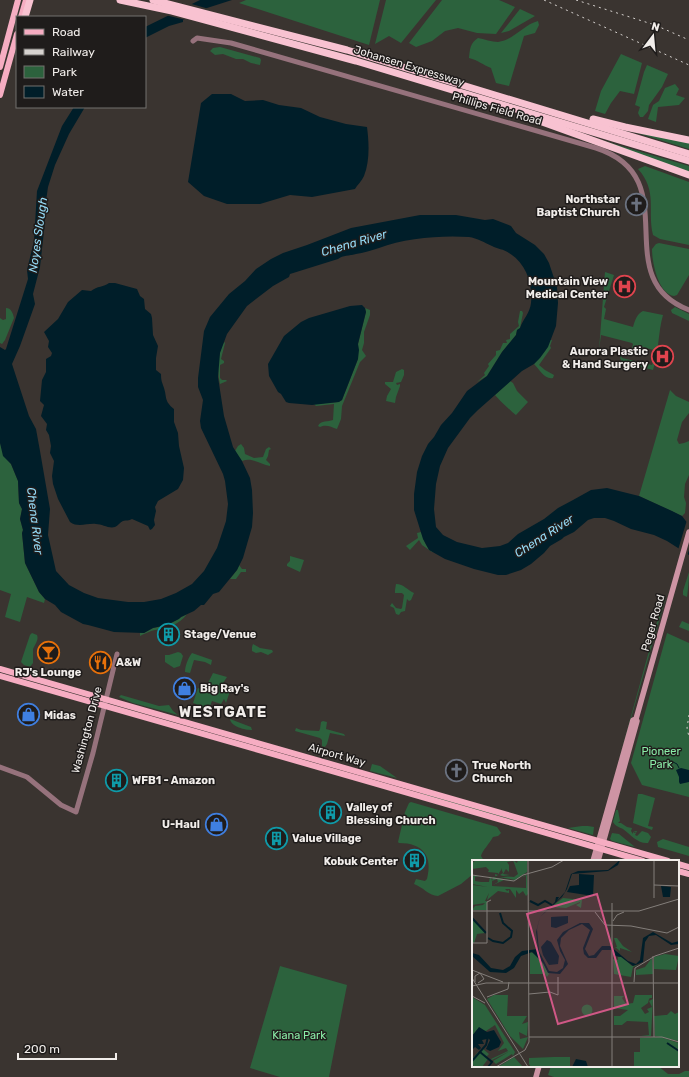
<svg xmlns="http://www.w3.org/2000/svg" width="689" height="1077" viewBox="0 0 689 1077" font-family="Rubik,sans-serif">
<style>
.green{fill:#2c623d}
.water{fill:#001e29}
.pier{fill:#3a3430}
.lines{fill:none;stroke-linecap:round;stroke-linejoin:round}
.stream{stroke:#001e29;stroke-width:1}
.tertiary{stroke:#96727c;stroke-width:5}
.secondary{stroke:#cd94a4;stroke-width:5.5}
.primary{stroke:#f6adc2;stroke-width:6}
.trunk{stroke:#f8c2d1;stroke-width:7}
.rail{stroke:#d6d2cf;stroke-width:1;stroke-dasharray:2 4;stroke-linecap:butt}
.labels{text-anchor:middle;dominant-baseline:central;stroke-width:3;stroke-linejoin:round;paint-order:stroke}
.street-label{font-size:11px;fill:#f1edea;stroke:#1f1c1b}
.poi-label{font-size:11px;font-weight:bold;fill:#f1edea;stroke:#1f1c1b;text-anchor:start}
.park-label{font-size:11px;fill:#8beda8;stroke:#1f1c1b}
.water-label{font-size:12px;font-style:italic;fill:#95dcf8;stroke:#1f1c1b}
.district-label{font-size:15px;font-weight:bold;letter-spacing:1px;fill:#f1edea;stroke:#1f1c1b}
.inset-river{fill:none;stroke:#001e29;stroke-width:2}
.inset-road{fill:none;stroke:#837e7a;stroke-width:1}
.view{fill:#d05886;fill-opacity:0.15;stroke:#d05886;stroke-width:2}
.inset-edge{fill:none;stroke:#f1edea;stroke-width:2}
</style>
<rect width="100%" height="100%" fill="#3a3430"/>
<g class="green">
<polygon points="246,0 380,0 369,45 239,3"/>
<polygon points="386,0 436,0 401,43 389,36 375,44"/>
<polygon points="442,0 499,0 515,7 496,34 477,33 458,28 445,31 432,41 416,47 409,43"/>
<polygon points="520,9 535,16 509,31 501,33"/>
<path d="M 538,21 L 539,25 L 535,33 L 524,36 L 509,86 L 496,83 L 491,68 C 483,65 478,60 469,58 C 470,49 470,43 478,38 C 484,39 492,42 498,42 C 514,40 523,25 538,21 Z"/>
<polygon points="220,47 260,58 261,60 260,65 251,63 243,59 236,59 223,54 215,55 210,51 213,48"/>
<polygon points="621,54 642,63 634,94 620,91 611,103 605,114 595,111 601,91"/>
<polygon points="647,65 668,74 662,87 649,105 648,111 643,117 640,117 638,113 640,107 635,105 644,72"/>
<polygon points="675,84 679,89 676,95 685,98 679,105 658,107 656,122 648,119 653,105 659,101 665,88"/>
<polygon points="631,131 689,142 689,149"/>
<polygon points="594,138 689,166 689,173"/>
<path d="M 645,166 L 689,182 L 689,245 L 660,239 L 653,235 C 647,211 658,191 638,169 Z"/>
<path d="M 659,243 L 689,249 L 689,275 L 677,295 L 674,296 C 658,294 652,262 652,249 L 656,244 Z"/>
<path d="M 605,272 L 614,275 L 604,307 L 606,309 L 604,319 L 633,327 C 635,320 637,314 643,311 L 663,315 C 658,332 659,352 653,370 L 622,362 L 620,358 L 622,352 L 624,351 L 621,356 L 622,358 L 652,365 L 657,351 L 636,345 L 635,350 L 631,349 L 632,348 L 633,344 L 632,343 L 601,335 L 599,350 Z"/>
<polygon points="675,307 689,314 689,321 672,313 671,310"/>
<path d="M 6,308 C 11,308 13,313 14,318 L 5,340 L 2,344 L 0,343 L 0,318 L 3,320 L 6,319 Z"/>
<path d="M 365,308 L 370,310 L 370,315 L 364,332 L 364,343 L 362,350 L 366,356 L 360,362 L 342,406 L 341,419 L 337,429 C 331,427 326,424 320,427 L 318,426 C 321,420 328,422 333,420 L 334,404 L 316,406 L 314,404 L 338,402 L 342,400 L 358,359 L 358,344 L 366,312 Z"/>
<polygon points="520,311 522,311 523,313 520,328 517,330 516,335 502,352 487,376 477,382 485,375 484,373 489,366 488,364 496,355 496,351 500,350 503,343 507,343 506,340 510,339 510,334 519,326 518,322"/>
<path d="M 550,340 L 552,340 L 550,346 L 551,348 L 539,365 L 545,370 L 554,375 L 553,378 C 545,380 540,370 534,364 L 545,351 Z"/>
<path d="M 224,342 L 225,343 L 221,359 L 224,361 L 224,363 L 220,365 L 220,378 L 222,380 L 226,380 L 227,381 L 220,384 C 217,371 217,354 224,342 Z"/>
<polygon points="402,369 404,370 404,375 401,382 396,383 397,385 400,384 400,386 396,397 395,403 386,401 387,396 391,389 385,384 385,382 393,382 396,372"/>
<path d="M 510,381 L 513,383 L 517,391 L 528,402 L 516,415 C 514,414 496,397 495,395 Z"/>
<polygon points="670,390 676,396 689,402 689,413 682,422 677,440 679,444 684,443 689,441 689,475 685,484 684,497 686,503 685,513 682,516 639,496"/>
<polygon points="0,442 4,456 11,464 18,481 19,503 22,509 20,519 23,530 22,533 25,563 39,592 45,599 44,603 27,597 20,622 5,617 11,594 0,590"/>
<path d="M 241,444 L 244,448 L 245,454 L 254,458 L 263,457 L 266,449 L 269,447 L 271,449 L 269,450 L 268,456 L 266,460 L 270,464 L 270,466 C 260,464 252,457 242,461 L 235,451 L 238,446 Z"/>
<path d="M 421,532 C 424,539 425,548 433,551 L 432,552 L 422,545 L 419,540 L 410,550 L 406,546 L 418,538 L 417,533 Z"/>
<polygon points="290,556 304,560 300,572 287,566 287,564 290,561"/>
<polygon points="239,565 242,569 246,569 246,572 241,572 236,579 230,579 237,570"/>
<path d="M 689,572 C 689,580 688,590 687,597 L 683,595 L 683,591 Z"/>
<path d="M 396,584 C 404,584 407,590 414,593 L 411,600 L 409,601 L 407,599 L 405,611 L 401,612 L 399,615 L 396,614 L 394,608 L 390,606 L 392,603 L 396,608 L 401,609 L 402,608 L 404,595 L 402,593 L 395,593 L 395,590 Z"/>
<polygon points="667,593 617,767 657,622"/>
<path d="M 187,614 C 179,625 168,628 155,630 C 150,631 144,634 140,636 L 140,633 L 144,633 L 153,628 L 167,625 Z"/>
<polygon points="682,621 689,624 689,631 679,627"/>
<path d="M 32,633 L 37,635 C 39,640 35,644 33,649 L 33,663 L 30,667 L 24,665 L 21,662 L 30,635 Z"/>
<polygon points="667,633 689,643 689,797 642,785 631,763"/>
<polygon points="253,644 260,648 272,650 273,652 268,655 261,652 256,653 252,651 252,647"/>
<polygon points="178,652 181,653 183,656 180,666 174,668 165,662 165,655 169,655"/>
<path d="M 192,653 L 212,660 L 211,665 L 205,662 L 194,660 L 190,673 L 185,672 C 185,666 188,658 192,653 Z"/>
<polygon points="213,673 227,677 223,683 231,688 226,703 224,699 221,704 212,701 209,709 205,709 198,707 196,704 193,703 198,688 203,690 207,685"/>
<polygon points="121,695 159,706 169,705 173,711 178,715 133,703 119,697"/>
<path d="M 230,719 L 251,727 L 252,730 C 245,730 231,727 230,719 Z"/>
<polygon points="323,721 327,722 326,729 344,734 345,736 330,733 327,744 325,747 322,746 322,740 320,738 295,731 296,728 301,730 319,731 320,729 321,722"/>
<polygon points="372,764 380,766 397,778 370,771"/>
<polygon points="421,793 428,794 539,827 529,825 421,794"/>
<polygon points="638,794 642,794 655,798 648,826 653,827 652,830 633,823"/>
<path d="M 411,802 L 497,827 L 501,833 L 498,836 L 493,837 C 490,843 482,851 481,856 L 484,861 L 473,861 L 473,874 L 461,884 L 438,896 C 429,896 423,887 414,884 L 416,879 L 425,881 L 427,879 C 433,856 423,843 399,843 L 398,842 L 405,812 L 409,803 Z"/>
<path d="M 616,810 L 618,810 L 620,821 L 618,823 L 621,823 L 627,827 L 632,828 L 631,831 L 633,834 L 633,832 L 635,833 L 636,832 L 633,831 L 637,831 L 635,835 L 637,836 L 642,831 L 648,833 L 651,837 L 648,843 C 638,844 631,835 623,829 C 619,827 615,826 613,822 Z"/>
<polygon points="582,826 588,826 594,827 593,835 568,828"/>
<polygon points="612,833 619,834 635,847 612,841 610,839"/>
<polygon points="663,839 689,847 689,856 658,847 657,842"/>
<polygon points="280,966 347,985 329,1077 280,1077 250,1068"/>
<polygon points="551,1066 658,1066 668,1074 679,1074 685,1071 689,1071 689,1077 554,1077 548,1075"/>
</g>
<g class="water">
<polygon points="200,0 232,0 207,8 183,20 183,22 169,26 145,38 145,27"/>
<path d="M 212,94 L 231,94 L 245,101 L 263,100 L 279,105 L 301,108 L 320,117 L 346,124 L 367,127 C 369,142 370,161 364,176 C 362,181 357,185 355,189 L 312,197 L 290,195 L 260,204 L 227,204 L 204,196 L 188,182 L 201,103 Z"/>
<path d="M 74,107 L 85,107 L 69,134 L 55,165 L 48,187 L 45,208 L 45,222 L 40,267 L 33,294 L 35,304 L 20,346 L 12,364 L 29,416 L 36,429 L 40,451 L 50,509 L 48,535 L 56,571 L 69,585 L 84,593 L 98,598 L 128,602 L 144,602 L 161,599 L 176,593 L 192,584 L 204,571 L 217,548 L 226,521 L 228,504 L 225,481 L 223,474 L 201,428 L 200,421 L 203,400 L 198,387 L 198,378 L 204,331 L 210,317 L 229,294 L 245,281 L 256,269 L 271,259 L 283,253 L 307,245 L 351,228 L 420,215 L 456,215 L 485,220 L 493,219 L 511,226 L 516,233 L 535,245 L 544,254 L 549,263 L 557,287 L 558,303 L 556,326 L 548,347 L 540,358 L 534,364 L 522,371 L 478,410 L 470,418 L 448,448 L 440,466 L 436,484 L 434,509 L 436,527 L 443,535 L 457,542 L 482,548 L 500,546 L 508,543 L 518,534 L 544,519 L 558,508 L 573,500 L 591,490 L 607,488 L 639,496 L 672,511 L 682,516 L 689,525 L 689,555 L 667,541 L 654,535 L 631,529 L 614,521 L 605,518 L 594,518 L 588,520 L 574,532 L 564,537 L 562,539 L 550,546 L 544,553 L 531,564 L 521,570 L 506,575 L 498,575 L 474,569 L 445,559 L 429,550 L 423,539 L 414,510 L 414,494 L 417,472 L 422,456 L 428,444 L 434,437 L 441,425 L 452,413 L 467,391 L 487,376 L 502,352 L 516,335 L 517,330 L 520,328 C 523,319 530,313 531,303 C 533,284 526,263 509,253 C 504,249 497,249 492,246 C 485,243 477,238 469,237 C 442,235 405,238 379,248 C 372,250 363,253 356,254 C 349,256 343,255 338,259 L 290,274 L 289,277 L 273,286 L 247,306 L 227,334 L 220,353 L 218,377 L 224,416 L 233,447 L 242,461 L 250,478 L 252,490 L 253,513 L 252,527 L 243,558 L 237,570 L 219,592 L 213,594 L 204,605 L 201,605 L 194,611 L 181,617 L 179,619 L 167,625 L 153,628 L 144,633 L 114,632 L 88,625 L 83,624 L 61,612 L 55,605 L 45,599 L 39,592 L 25,563 L 22,533 L 23,530 L 20,519 L 22,509 L 19,503 L 18,481 L 11,464 L 3,456 L 0,443 L 0,347 L 5,350 L 6,349 L 28,279 L 27,270 L 34,241 L 37,191 L 62,126 Z"/>
<path d="M 109,283 L 115,283 L 137,289 L 140,296 L 144,299 L 145,309 L 151,314 L 152,318 L 153,335 L 158,346 L 156,358 L 156,370 L 161,374 C 161,381 162,382 164,388 C 167,397 164,401 174,409 L 174,422 L 178,433 L 179,446 L 184,468 L 183,480 L 178,489 L 158,501 L 155,507 L 156,511 L 154,520 L 155,525 L 152,529 L 150,530 L 148,526 L 132,519 C 129,521 126,520 123,521 C 120,522 118,526 115,527 C 109,529 102,524 96,524 C 87,523 78,528 70,522 L 58,499 L 53,484 L 52,476 L 54,461 L 50,453 L 51,446 L 49,435 L 46,430 L 47,424 L 41,416 L 44,405 L 40,401 L 42,380 L 46,372 L 46,359 L 51,356 L 52,353 L 48,347 L 49,341 L 44,332 L 58,319 L 68,302 L 82,290 L 91,291 C 97,286 104,287 109,283 Z"/>
<polygon points="362,305 365,308 366,312 358,344 359,350 358,359 342,400 339,402 312,405 289,403 286,402 281,394 278,392 269,376 268,364 284,336 301,322 309,318 350,306"/>
<polygon points="681,768 689,770 689,782 680,784 679,782 679,777 676,770"/>
</g>
<g class="pier">
<polygon points="188,3 209,9 186,20 165,15"/>
<polygon points="687,520 689,522 689,550 687,556 678,550"/>
</g>
<g class="lines">
<polyline class="stream" points="671,761 677,764 679,768"/>
<g class="tertiary">
<path d="M 193,41 L 197,38 L 231,43 L 596,148 C 689,178 605,278 689,310"/>
<polyline points="0,767 27,777 61,805 76,812 93,753 117,654"/>
</g>
<g class="secondary">
<polyline points="593,861 633,720 636,719"/>
<polyline points="598,861 637,721 636,719 689,532"/>
<polyline points="536,1077 539,1066"/>
</g>
<g class="primary">
<polyline points="21,17 26,0"/>
<polyline points="0,67 18,0"/>
<polyline points="0,95 17,34"/>
<polyline points="0,669 668,861"/>
<polyline points="0,676 367,781 643,861"/>
<polyline points="678,864 689,867"/>
<polyline points="678,871 689,874"/>
</g>
<g class="trunk">
<polyline points="120,0 172,11 356,61 689,161"/>
<polyline points="153,0 347,50 689,154"/>
<polyline points="25,17 30,0"/>
<polyline points="531,118 689,175"/>
<polyline points="593,119 625,127 689,140"/>
</g>
<g class="rail">
<polyline points="544,0 689,65"/>
<polyline points="576,0 655,25 689,40"/>
<polyline points="689,715 687,728 689,737"/>
</g>
</g>
<defs>
<symbol id="church-ring" viewBox="-11 -11 22 22"><circle r="9.5" fill="#1f1c1b" stroke="#6b7280" stroke-width="1.5"/><path d="M-1.2-6h2.4v3.5h3.3v2.4h-3.3V6h-2.4V-.1h-3.3v-2.4h3.3Z" fill="#6b7280"/></symbol>
<symbol id="hospital-ring" viewBox="-11 -11 22 22"><circle r="9.5" fill="#1f1c1b" stroke="#e0444e" stroke-width="1.5"/><path d="M-5-5h3v3.5h4V-5h3V5h-3V1.5h-4V5h-3Z" fill="#e0444e"/></symbol>
<symbol id="building-ring" viewBox="-11 -11 22 22"><circle r="9.5" fill="#1f1c1b" stroke="#0f9aa8" stroke-width="1.5"/><path d="M-4-6H4V6H1V3H-1V6H-4ZM-2.5-4.3h1.7v1.8h-1.7ZM.8-4.3h1.7v1.8H.8ZM-2.5-1h1.7V.8h-1.7ZM.8-1h1.7V.8H.8Z" fill="#0f9aa8"/></symbol>
<symbol id="bar-ring" viewBox="-11 -11 22 22"><circle r="9.5" fill="#1f1c1b" stroke="#e8710a" stroke-width="1.5"/><path d="M-6-5H6L.8 .8V4.5H3.5V6h-7V4.5H-.8V.8Z" fill="#e8710a"/></symbol>
<symbol id="restaurant-ring" viewBox="-11 -11 22 22"><circle r="9.5" fill="#1f1c1b" stroke="#e8710a" stroke-width="1.5"/><path d="M-5-6h1v4h1v-4h1v4h1v-4h1v5L-1.5 .5V6h-2V.5L-5-1ZM5-6V6H3V1.5H1.5Q1.5-4 5-6Z" fill="#e8710a"/></symbol>
<symbol id="shop-ring" viewBox="-11 -11 22 22"><circle r="9.5" fill="#1f1c1b" stroke="#3f7fe0" stroke-width="1.5"/><path d="M-5-2.5h2.3a2.7 3.5 0 0 1 5.4 0H5L5.5 6h-11ZM-1.5-2.5h3a1.5 2.3 0 0 0-3 0Z" fill="#3f7fe0"/></symbol>
</defs>
<g fill-rule="evenodd">
<use href="#church-ring" x="624" y="192" width="25" height="25"/>
<use href="#hospital-ring" x="612" y="274" width="25" height="25"/>
<use href="#hospital-ring" x="650" y="344" width="25" height="25"/>
<use href="#building-ring" x="156" y="622" width="25" height="25"/>
<use href="#bar-ring" x="36" y="640" width="25" height="25"/>
<use href="#restaurant-ring" x="88" y="650" width="25" height="25"/>
<use href="#shop-ring" x="172" y="676" width="25" height="25"/>
<use href="#shop-ring" x="16" y="702" width="25" height="25"/>
<use href="#church-ring" x="444" y="758" width="25" height="25"/>
<use href="#building-ring" x="104" y="768" width="25" height="25"/>
<use href="#building-ring" x="318" y="800" width="25" height="25"/>
<use href="#shop-ring" x="204" y="812" width="25" height="25"/>
<use href="#building-ring" x="264" y="826" width="25" height="25"/>
<use href="#building-ring" x="402" y="848" width="25" height="25"/>
</g>
<g class="labels">
<g class="street-label">
<text transform="translate(409 66) rotate(17)">Johansen Expressway</text>
<text transform="translate(497 109) rotate(16)">Phillips Field Road</text>
<text transform="translate(653 623) rotate(-74)">Peger Road</text>
<text transform="translate(87 730) rotate(-75)">Washington Drive</text>
<text transform="translate(337 755) rotate(16)">Airport Way</text>
</g>
<g class="poi-label">
<text x="620" y="199" text-anchor="end">Northstar<tspan x="620" dy="13">Baptist Church</tspan></text>
<text x="608" y="281" text-anchor="end">Mountain View<tspan x="608" dy="13">Medical Center</tspan></text>
<text x="648" y="351" text-anchor="end">Aurora Plastic<tspan x="648" dy="13">&amp; Hand Surgery</tspan></text>
<text x="184" y="634">Stage/Venue</text>
<text x="116" y="662">A&amp;W</text>
<text x="48" y="672" text-anchor="middle">RJ's Lounge</text>
<text x="200" y="688">Big Ray's</text>
<text x="44" y="715">Midas</text>
<text x="472" y="765">True North<tspan x="472" dy="13">Church</tspan></text>
<text x="132" y="780">WFB1 - Amazon</text>
<text x="346" y="807">Valley of<tspan x="346" dy="13">Blessing Church</tspan></text>
<text x="200" y="824" text-anchor="end">U-Haul</text>
<text x="292" y="838">Value Village</text>
<text x="398" y="861" text-anchor="end">Kobuk Center</text>
</g>
<g class="park-label">
<text x="661" y="751">Pioneer<tspan x="661" dy="13">Park</tspan></text>
<text x="299" y="1035">Kiana Park</text>
</g>
<g class="water-label">
<text transform="translate(38 235) rotate(-82)">Noyes Slough</text>
<text transform="translate(354 243) rotate(-16)">Chena River</text>
<text transform="translate(35 521) rotate(83)">Chena River</text>
<text transform="translate(544 536) rotate(-33)">Chena River</text>
</g>
<g class="district-label">
<text x="223" y="712">WESTGATE</text>
</g>
</g>
<g transform="translate(472 860)">
<rect width="207" height="207" fill="#3a3430"/>
<path d="M 32,0 L 40,1 L 35,2 L 37,5 L 37,12 L 34,9 L 31,14 L 38,15 L 31,16 L 42,17 L 46,14 L 41,0 L 45,3 L 46,0 L 55,0 L 55,12 L 43,20 L 28,17 L 36,17 L 31,16 L 28,15 L 31,13 L 29,8 L 29,10 L 25,16 L 23,16 L 23,14 L 26,15 L 26,13 L 16,12 L 17,10 L 14,7 L 0,9 L 0,3 L 3,1 ZM 55,15 L 56,34 L 54,36 L 51,31 L 47,34 L 44,30 L 44,38 L 38,29 L 33,29 L 35,31 L 37,30 L 37,33 L 26,31 L 15,40 L 17,33 L 13,41 L 15,41 L 15,50 L 0,50 L 3,46 L 11,45 L 13,43 L 0,45 L 0,25 L 16,27 L 0,24 L 0,16 L 7,16 L 3,17 L 3,21 L 9,22 L 17,22 L 18,17 L 16,16 L 19,17 L 20,21 L 21,17 L 42,21 L 32,20 L 21,25 L 26,22 L 25,19 L 20,21 L 20,26 L 54,28 L 54,16 L 49,17 ZM 91,38 L 110,40 L 109,48 L 104,45 L 108,43 L 108,42 L 94,48 L 94,42 L 94,48 L 79,47 ZM 0,58 L 13,73 L 5,74 L 2,83 L 0,83 ZM 142,78 L 145,78 L 151,86 L 160,92 L 148,88 L 148,91 L 143,87 L 145,87 ZM 58,92 L 64,94 L 71,103 L 77,114 L 75,117 L 73,114 L 58,114 ZM 193,94 L 207,96 L 204,110 L 182,109 L 182,97 ZM 146,97 L 150,97 L 160,106 L 166,105 L 161,107 L 159,117 L 142,114 L 141,99 L 146,100 ZM 180,98 L 181,114 L 164,115 L 164,110 L 173,107 ZM 22,135 L 36,135 L 35,156 L 55,156 L 50,164 L 56,162 L 55,176 L 47,172 L 48,179 L 56,177 L 51,189 L 38,176 L 15,139 ZM 163,135 L 180,135 L 180,138 L 178,138 L 180,136 L 177,139 L 176,143 L 169,148 L 173,154 L 177,152 L 175,149 L 180,147 L 177,141 L 181,139 L 179,176 L 169,176 L 177,175 L 176,162 L 155,161 L 150,165 L 142,165 L 142,156 L 148,156 L 156,150 L 142,148 L 142,136 L 152,136 L 150,138 L 154,144 L 161,143 ZM 0,137 L 13,145 L 43,192 L 41,196 L 40,194 L 24,204 L 21,201 L 38,191 L 20,200 L 19,199 L 36,191 L 34,188 L 26,191 L 32,183 L 23,165 L 14,171 L 5,170 L 0,176 ZM109.5 150a5.5 5.5 0 1 1 11 0a5.5 5.5 0 1 1-11 0ZM 199,151 L 203,154 L 207,152 L 207,181 L 183,176 L 182,156 L 193,156 L 183,155 L 195,155 ZM 188,177 L 207,183 L 207,206 L 162,206 L 162,192 L 168,192 L 168,178 ZM 11,189 L 17,194 L 14,197 L 16,199 L 10,207 L 3,207 L 0,204 L 0,199 L 6,192 L 11,194 L 9,192 ZM 42,197 L 51,207 L 26,207 ZM 82,197 L 98,197 L 98,207 L 59,207 L 57,204 L 57,198 Z" fill="#2c623d"/>
<path d="M 148,0 L 146,5 L 136,11 L 100,14 L 95,29 L 90,37 L 68,57 L 65,69 L 67,91 L 77,111 L 85,112 L 91,108 L 93,100 L 88,91 L 85,80 L 91,72 L 108,63 L 117,63 L 121,69 L 113,89 L 117,96 L 122,95 L 130,86 L 138,86 L 156,101 L 164,104 L 168,100 L 171,78 L 181,72 L 200,83 L 207,81 L 207,84 L 199,85 L 184,75 L 177,76 L 173,82 L 171,102 L 161,106 L 149,97 L 143,96 L 142,93 L 144,94 L 139,90 L 130,90 L 124,98 L 116,98 L 112,94 L 111,88 L 118,70 L 110,64 L 97,70 L 89,78 L 88,86 L 96,104 L 88,114 L 76,113 L 71,103 L 60,92 L 49,96 L 42,108 L 34,113 L 18,112 L 0,96 L 0,93 L 7,95 L 19,108 L 31,110 L 38,106 L 43,97 L 50,91 L 66,89 L 64,72 L 68,57 L 83,42 L 84,37 L 87,37 L 85,41 L 93,32 L 99,14 L 106,11 L 136,10 ZM 107,14 L 122,15 L 121,36 L 95,32 L 98,26 L 107,25 ZM 189,26 L 199,27 L 198,37 L 191,37 ZM 96,56 L 96,63 L 84,68 L 79,67 L 79,57 ZM 75,80 L 79,82 L 87,96 L 86,104 L 77,105 L 71,95 L 69,87 ZM 7,167 L 15,172 L 22,170 L 29,182 L 27,187 L 18,191 L 14,189 L 18,180 L 15,177 L 15,179 L 10,180 L 12,184 L 6,184 L 9,188 L 7,190 L 3,187 L 0,190 L 0,176 ZM 104,199 L 114,201 L 116,207 L 100,207 Z" fill="#001e29"/>
<path class="inset-river" d="M 58,41 L 66,45 L 73,41 L 80,45M 0,58 L 14,73M 16,78 L 21,81 L 31,83 L 39,77 L 40,71 L 31,63 L 28,53M 195,183 L 207,191M 8,192 L 20,202 L 16,207M 0,201 L 14,185 L 16,177"/>
<path class="inset-road" d="M 182,0 L 182,38M 0,15 L 42,21 L 51,15 L 80,7 L 92,0M 182,25 L 207,26M 140,43 L 140,207M 0,51 L 167,51 L 207,39M 123,52 L 133,65 L 159,66 L 195,73 L 207,67M 141,61 L 145,55 L 152,52M 0,83 L 15,83 L 15,42 L 19,40M 181,96 L 182,177M 0,110 L 31,122M 0,118 L 56,207M 3,122 L 3,116 L 8,113 L 12,119 L 6,123M 162,122 L 163,108 L 183,96 L 207,88M 0,126 L 14,123 L 207,123M 57,134 L 78,132 L 86,135 L 86,117M 0,136 L 13,143M 15,137 L 36,129 L 37,122M 57,177 L 190,177 L 207,182M 24,207 L 53,190 L 57,182 L 56,0"/>
<path class="view" d="M 125,34 L 156,144 L 86,164 L 55,54 Z"/>
<rect width="207" height="207" class="inset-edge"/>
</g>
<rect x="16" y="16" width="130" height="92" fill="#1f1c1b" stroke="#73706e"/>
<rect x="24" y="29" width="20" height="6" fill="#f6adc2" stroke="#73706e"/>
<text x="52" y="36" font-size="12" fill="#f1edea">Road</text>
<rect x="24" y="49" width="20" height="6" fill="#d6d2cf" stroke="#73706e"/>
<text x="52" y="56" font-size="12" fill="#f1edea">Railway</text>
<rect x="24" y="66" width="20" height="12" fill="#2c623d" stroke="#73706e"/>
<text x="52" y="76" font-size="12" fill="#f1edea">Park</text>
<rect x="24" y="86" width="20" height="12" fill="#001e29" stroke="#73706e"/>
<text x="52" y="96" font-size="12" fill="#f1edea">Water</text>
<g transform="translate(653 36) rotate(16)" stroke="#1f1c1b" stroke-width="3" paint-order="stroke">
<path d="M0-3L7 15L0 10L-7 15Z" fill="#f1edea"/>
<text y="-6" font-size="11" font-weight="bold" text-anchor="middle" fill="#f1edea">N</text>
</g>
<path d="M18 1053v6h98v-6" fill="none" stroke="#f1edea" stroke-width="2"/>
<text x="24" y="1053" font-size="12" fill="#f1edea" stroke="#1f1c1b" stroke-width="3" paint-order="stroke">200 m</text>
</svg>
